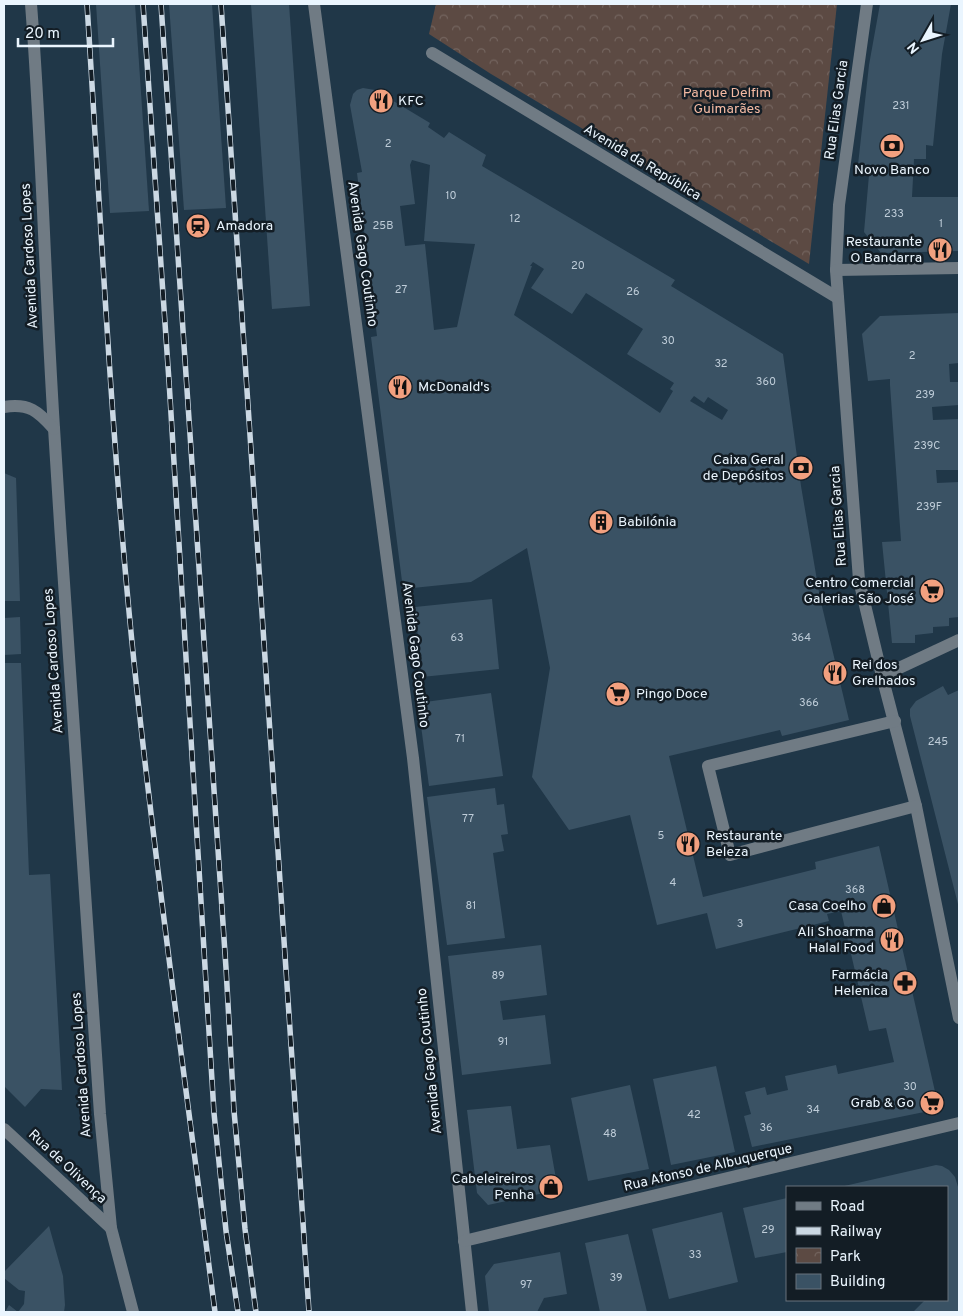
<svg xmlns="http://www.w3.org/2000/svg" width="963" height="1316" viewBox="0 0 963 1316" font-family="Overpass,sans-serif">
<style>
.park{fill:url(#park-crowns)}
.building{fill:#3a5264;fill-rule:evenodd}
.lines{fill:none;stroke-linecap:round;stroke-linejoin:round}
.minor{stroke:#707b84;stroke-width:12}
.rail-casing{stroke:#cbd8e3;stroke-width:5.5}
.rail{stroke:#131d25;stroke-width:4;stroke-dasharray:11;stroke-linecap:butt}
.labels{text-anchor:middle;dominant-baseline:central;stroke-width:5;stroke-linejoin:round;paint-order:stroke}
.number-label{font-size:11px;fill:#beccd8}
.park-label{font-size:14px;fill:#f4baa3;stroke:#131d25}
.poi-label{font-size:14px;fill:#eaf5fe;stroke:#131d25;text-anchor:end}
.street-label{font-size:14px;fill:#eaf5fe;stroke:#131d25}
</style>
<defs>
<pattern id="park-crowns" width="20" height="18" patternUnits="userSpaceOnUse" patternTransform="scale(1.25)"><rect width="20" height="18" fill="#5c4a43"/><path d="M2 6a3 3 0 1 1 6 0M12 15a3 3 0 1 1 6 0" fill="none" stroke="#74655f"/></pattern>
</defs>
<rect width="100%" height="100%" fill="#203748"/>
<polygon class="park" points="436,4 837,4 809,264 491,74 429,34"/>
<g class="building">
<polygon points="96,4 135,4 149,211 110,213"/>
<polygon points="169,4 212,4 226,208 184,210"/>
<polygon points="251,4 289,4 310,306 272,309"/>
<polygon points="880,4 951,4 942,54 933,146 926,145 926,159 914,159 912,197 959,197 959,251 881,253 864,232 869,175 857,174 869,65"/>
<path d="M 363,88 L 375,90 L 430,123 L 428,127 L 444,138 L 449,132 L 486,155 L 482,166 L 675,280 L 671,286 L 783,354 L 801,486 L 820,598 L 849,720 L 782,736 L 780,730 L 669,756 L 703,897 L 816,869 L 815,862 L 879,846 L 939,1109 L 752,1147 L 744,1116 L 751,1114 L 745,1092 L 765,1087 L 767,1095 L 788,1090 L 785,1076 L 836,1065 L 838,1074 L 894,1062 L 886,1028 L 869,1031 L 841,911 L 827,914 L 829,921 L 716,949 L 707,913 L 657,925 L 630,815 L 569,830 L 532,777 L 550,668 L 527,548 L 471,582 L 403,589 L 371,337 L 377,336 L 357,173 L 362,172 L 350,105 L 353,94 L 357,90 ZM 412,160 L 430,165 L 424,241 L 475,244 L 457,327 L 434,330 L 425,244 L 405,246 L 400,206 L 415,204 L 410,165 ZM 533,262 L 544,269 L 531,288 L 572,314 L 586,293 L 643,329 L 627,354 L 674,383 L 670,389 L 673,391 L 660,413 L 514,315 L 532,266 L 530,266 ZM 694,396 L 704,403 L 708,397 L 728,410 L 722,420 L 690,401 Z"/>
<polygon points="959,313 959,363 949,364 950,382 958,382 959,405 932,407 933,420 959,419 959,470 936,470 937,483 959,482 959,617 949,618 949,626 933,627 933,633 915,635 915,643 892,643 882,542 901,541 890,385 890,379 868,381 862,334 880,316"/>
<polygon points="4,473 16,478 20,601 4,601"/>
<polygon points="492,599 499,669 422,677 415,607"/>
<polygon points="20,617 21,654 4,655 4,618"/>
<polygon points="4,663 21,663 29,875 50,874 62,1090 41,1089 25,1107 4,1086 4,1051 5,1050 4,1011"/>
<polygon points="943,686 948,695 959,690 959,908 910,716 910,709 916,701"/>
<polygon points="491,693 503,776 429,786 418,703"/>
<polygon points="495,788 497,805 504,804 508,834 501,835 504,851 493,853 505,938 447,945 427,797"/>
<polygon points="541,945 547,995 500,1001 503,1020 545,1015 551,1064 462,1075 448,956"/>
<polygon points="716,1066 735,1152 671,1165 653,1079"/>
<polygon points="630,1085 649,1169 588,1181 571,1098"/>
<polygon points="511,1106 517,1149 550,1145 558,1190 488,1205 477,1193 467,1110"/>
<polygon points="936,1165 942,1166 949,1170 955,1177 959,1190 959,1312 913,1312 925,1300 947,1300 947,1187 840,1187"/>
<polygon points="787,1198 787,1252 755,1258 743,1208"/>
<polygon points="722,1212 738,1282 669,1299 652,1229"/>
<polygon points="49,1226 63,1276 65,1305 64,1312 5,1312 9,1305 18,1312 24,1304 25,1291 19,1290 4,1278 4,1272"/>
<polygon points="628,1234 647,1312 600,1312 585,1243"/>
<polygon points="560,1252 567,1294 544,1298 537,1312 489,1312 485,1276 494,1264"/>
</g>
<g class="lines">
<g class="minor">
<path d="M 31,4 C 42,145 45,287 54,428 C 68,657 85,886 100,1114 L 111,1228 L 133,1312"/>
<polyline points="314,4 413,758 472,1312"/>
<polyline points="867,4 839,205 836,270 859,580 882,676 916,806 959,1018"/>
<polyline points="432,53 838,298"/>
<polyline points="836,270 959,268"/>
<path d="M 4,407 C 29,403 38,411 54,429"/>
<polyline points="882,676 959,640"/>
<polyline points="895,721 708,766 730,855 916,806"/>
<polyline points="4,1129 111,1228"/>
<polyline points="464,1241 959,1123"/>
</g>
<defs>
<g id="rail">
<path d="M 87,4 C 102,239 113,475 139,709 C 161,910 189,1111 215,1312"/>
<polyline points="143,4 169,381 214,1113 226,1231 238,1312"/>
<polyline points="161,4 226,968 234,1111 245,1229 256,1312"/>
<polyline points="221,4 309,1312"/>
</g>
</defs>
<use href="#rail" class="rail-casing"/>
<use href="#rail" class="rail"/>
</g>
<defs>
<symbol id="restaurant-disc" viewBox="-11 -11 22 22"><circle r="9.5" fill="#f2a07f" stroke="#131d25"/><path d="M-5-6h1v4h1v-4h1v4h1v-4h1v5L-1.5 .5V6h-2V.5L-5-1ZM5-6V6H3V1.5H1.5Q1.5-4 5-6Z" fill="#111"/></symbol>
<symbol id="bank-disc" viewBox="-11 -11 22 22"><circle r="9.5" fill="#f2a07f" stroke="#131d25"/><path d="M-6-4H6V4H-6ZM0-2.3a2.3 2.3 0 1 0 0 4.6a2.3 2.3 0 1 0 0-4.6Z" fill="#111"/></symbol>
<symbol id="station-disc" viewBox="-11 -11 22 22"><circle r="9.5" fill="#f2a07f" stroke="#131d25"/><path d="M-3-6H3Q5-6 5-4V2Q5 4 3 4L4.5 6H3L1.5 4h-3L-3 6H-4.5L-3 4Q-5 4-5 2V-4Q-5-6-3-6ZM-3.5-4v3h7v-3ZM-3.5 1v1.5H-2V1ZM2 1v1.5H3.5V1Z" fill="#111"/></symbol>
<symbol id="building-disc" viewBox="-11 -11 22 22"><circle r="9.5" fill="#f2a07f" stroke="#131d25"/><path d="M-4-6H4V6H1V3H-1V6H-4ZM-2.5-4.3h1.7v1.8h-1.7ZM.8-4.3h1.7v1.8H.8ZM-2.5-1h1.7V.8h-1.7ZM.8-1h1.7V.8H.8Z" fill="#111"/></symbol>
<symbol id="supermarket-disc" viewBox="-11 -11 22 22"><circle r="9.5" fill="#f2a07f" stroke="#131d25"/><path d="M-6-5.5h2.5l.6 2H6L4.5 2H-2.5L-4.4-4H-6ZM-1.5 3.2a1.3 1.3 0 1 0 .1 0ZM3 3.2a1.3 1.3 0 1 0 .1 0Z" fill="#111"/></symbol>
<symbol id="shop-disc" viewBox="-11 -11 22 22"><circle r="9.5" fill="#f2a07f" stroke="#131d25"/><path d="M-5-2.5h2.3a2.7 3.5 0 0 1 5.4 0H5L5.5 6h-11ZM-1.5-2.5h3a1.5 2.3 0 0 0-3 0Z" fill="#111"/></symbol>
<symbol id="pharmacy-disc" viewBox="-11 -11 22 22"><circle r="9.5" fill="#f2a07f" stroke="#131d25"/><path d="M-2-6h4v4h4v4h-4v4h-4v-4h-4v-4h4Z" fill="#111"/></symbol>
</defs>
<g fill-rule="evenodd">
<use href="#restaurant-disc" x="367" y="87" width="28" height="28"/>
<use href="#bank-disc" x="878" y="132" width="28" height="28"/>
<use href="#station-disc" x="184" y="212" width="28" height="28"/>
<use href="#restaurant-disc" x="926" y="236" width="28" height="28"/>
<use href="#restaurant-disc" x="386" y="373" width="28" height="28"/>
<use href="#bank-disc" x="787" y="454" width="28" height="28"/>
<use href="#building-disc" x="587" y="508" width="28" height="28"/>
<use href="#supermarket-disc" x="918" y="577" width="28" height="28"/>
<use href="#restaurant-disc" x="821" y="659" width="28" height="28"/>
<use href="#supermarket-disc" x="604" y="680" width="28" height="28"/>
<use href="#restaurant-disc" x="674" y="830" width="28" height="28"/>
<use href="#shop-disc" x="870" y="892" width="28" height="28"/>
<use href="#restaurant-disc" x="878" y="926" width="28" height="28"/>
<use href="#pharmacy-disc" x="891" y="969" width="28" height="28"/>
<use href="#supermarket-disc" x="918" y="1089" width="28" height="28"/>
<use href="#shop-disc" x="537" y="1173" width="28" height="28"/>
</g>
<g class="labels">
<g class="number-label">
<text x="901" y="106">231</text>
<text x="388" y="144">2</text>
<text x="451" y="196">10</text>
<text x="894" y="214">233</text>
<text x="515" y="219">12</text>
<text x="941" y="224">1</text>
<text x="383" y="226">25B</text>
<text x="578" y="266">20</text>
<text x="401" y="290">27</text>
<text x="633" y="292">26</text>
<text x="668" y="341">30</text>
<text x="912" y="356">2</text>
<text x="721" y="364">32</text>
<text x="766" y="382">360</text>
<text x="925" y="395">239</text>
<text x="927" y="446">239C</text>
<text x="929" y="507">239F</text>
<text x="457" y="638">63</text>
<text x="801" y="638">364</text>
<text x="809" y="703">366</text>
<text x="460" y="739">71</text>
<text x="938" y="742">245</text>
<text x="468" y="819">77</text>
<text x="661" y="836">5</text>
<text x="673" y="883">4</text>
<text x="855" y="890">368</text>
<text x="471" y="906">81</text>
<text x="740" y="924">3</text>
<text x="498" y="976">89</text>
<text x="503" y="1042">91</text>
<text x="910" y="1087">30</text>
<text x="813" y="1110">34</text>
<text x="694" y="1115">42</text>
<text x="766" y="1128">36</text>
<text x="610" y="1134">48</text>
<text x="768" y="1230">29</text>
<text x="695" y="1255">33</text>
<text x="616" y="1278">39</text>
<text x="526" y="1285">97</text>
</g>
<g class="park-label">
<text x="727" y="93">Parque Delfim<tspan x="727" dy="16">Guimarães</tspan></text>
</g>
<g class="poi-label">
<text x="398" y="101" text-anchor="start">KFC</text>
<text x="892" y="170" text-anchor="middle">Novo Banco</text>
<text x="216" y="226" text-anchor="start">Amadora</text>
<text x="922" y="242">Restaurante<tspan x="922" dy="16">O Bandarra</tspan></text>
<text x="418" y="387" text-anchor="start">McDonald's</text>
<text x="784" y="460">Caixa Geral<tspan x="784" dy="16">de Depósitos</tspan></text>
<text x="618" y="522" text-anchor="start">Babilónia</text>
<text x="914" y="583">Centro Comercial<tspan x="914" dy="16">Galerias São José</tspan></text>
<text x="852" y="665" text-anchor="start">Rei dos<tspan x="852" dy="16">Grelhados</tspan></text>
<text x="636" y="694" text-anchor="start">Pingo Doce</text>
<text x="706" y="836" text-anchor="start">Restaurante<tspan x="706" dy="16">Beleza</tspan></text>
<text x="866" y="906">Casa Coelho</text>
<text x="874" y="932">Ali Shoarma<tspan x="874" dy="16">Halal Food</tspan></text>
<text x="888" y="975">Farmácia<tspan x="888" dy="16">Helenica</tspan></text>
<text x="914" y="1103">Grab &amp; Go</text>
<text x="534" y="1179">Cabeleireiros<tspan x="534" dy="16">Penha</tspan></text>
</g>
<g class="street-label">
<text transform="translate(837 110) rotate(-82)">Rua Elias Garcia</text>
<text transform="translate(642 163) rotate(31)">Avenida da República</text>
<text transform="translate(362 254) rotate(82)">Avenida Gago Coutinho</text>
<text transform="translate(30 256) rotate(-93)">Avenida Cardoso Lopes</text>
<text transform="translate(839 516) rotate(-94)">Rua Elias Garcia</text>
<text transform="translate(415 655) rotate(83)">Avenida Gago Coutinho</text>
<text transform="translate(54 661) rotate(-94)">Avenida Cardoso Lopes</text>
<text transform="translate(430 1061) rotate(-96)">Avenida Gago Coutinho</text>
<text transform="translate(82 1065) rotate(-94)">Avenida Cardoso Lopes</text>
<text transform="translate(67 1167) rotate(43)">Rua de Olivença</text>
<text transform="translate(708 1168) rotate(-13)">Rua Afonso de Albuquerque</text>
</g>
</g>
<rect width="963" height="1316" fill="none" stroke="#eaf5fe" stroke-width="10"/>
<rect x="786" y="1186" width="162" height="115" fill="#131d25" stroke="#69737c"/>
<rect x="796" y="1202" width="25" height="8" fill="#707b84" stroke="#69737c"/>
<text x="830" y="1211" font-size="15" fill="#eaf5fe">Road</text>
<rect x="796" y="1227" width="25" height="8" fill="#cbd8e3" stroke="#69737c"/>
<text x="830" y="1236" font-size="15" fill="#eaf5fe">Railway</text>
<rect x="796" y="1248" width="25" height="15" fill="url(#park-crowns)" stroke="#69737c"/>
<text x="830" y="1261" font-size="15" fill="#eaf5fe">Park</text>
<rect x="796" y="1274" width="25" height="15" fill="#3a5264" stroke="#69737c"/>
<text x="830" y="1286" font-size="15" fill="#eaf5fe">Building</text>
<g transform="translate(923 40) rotate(231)" stroke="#131d25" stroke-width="4" paint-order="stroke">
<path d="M0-4L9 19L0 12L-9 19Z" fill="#eaf5fe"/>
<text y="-8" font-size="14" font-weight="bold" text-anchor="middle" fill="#eaf5fe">N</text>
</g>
<path d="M18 38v8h95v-8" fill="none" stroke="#eaf5fe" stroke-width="2.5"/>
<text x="25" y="38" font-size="15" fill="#eaf5fe" stroke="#131d25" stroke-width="4" paint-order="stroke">20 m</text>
</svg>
